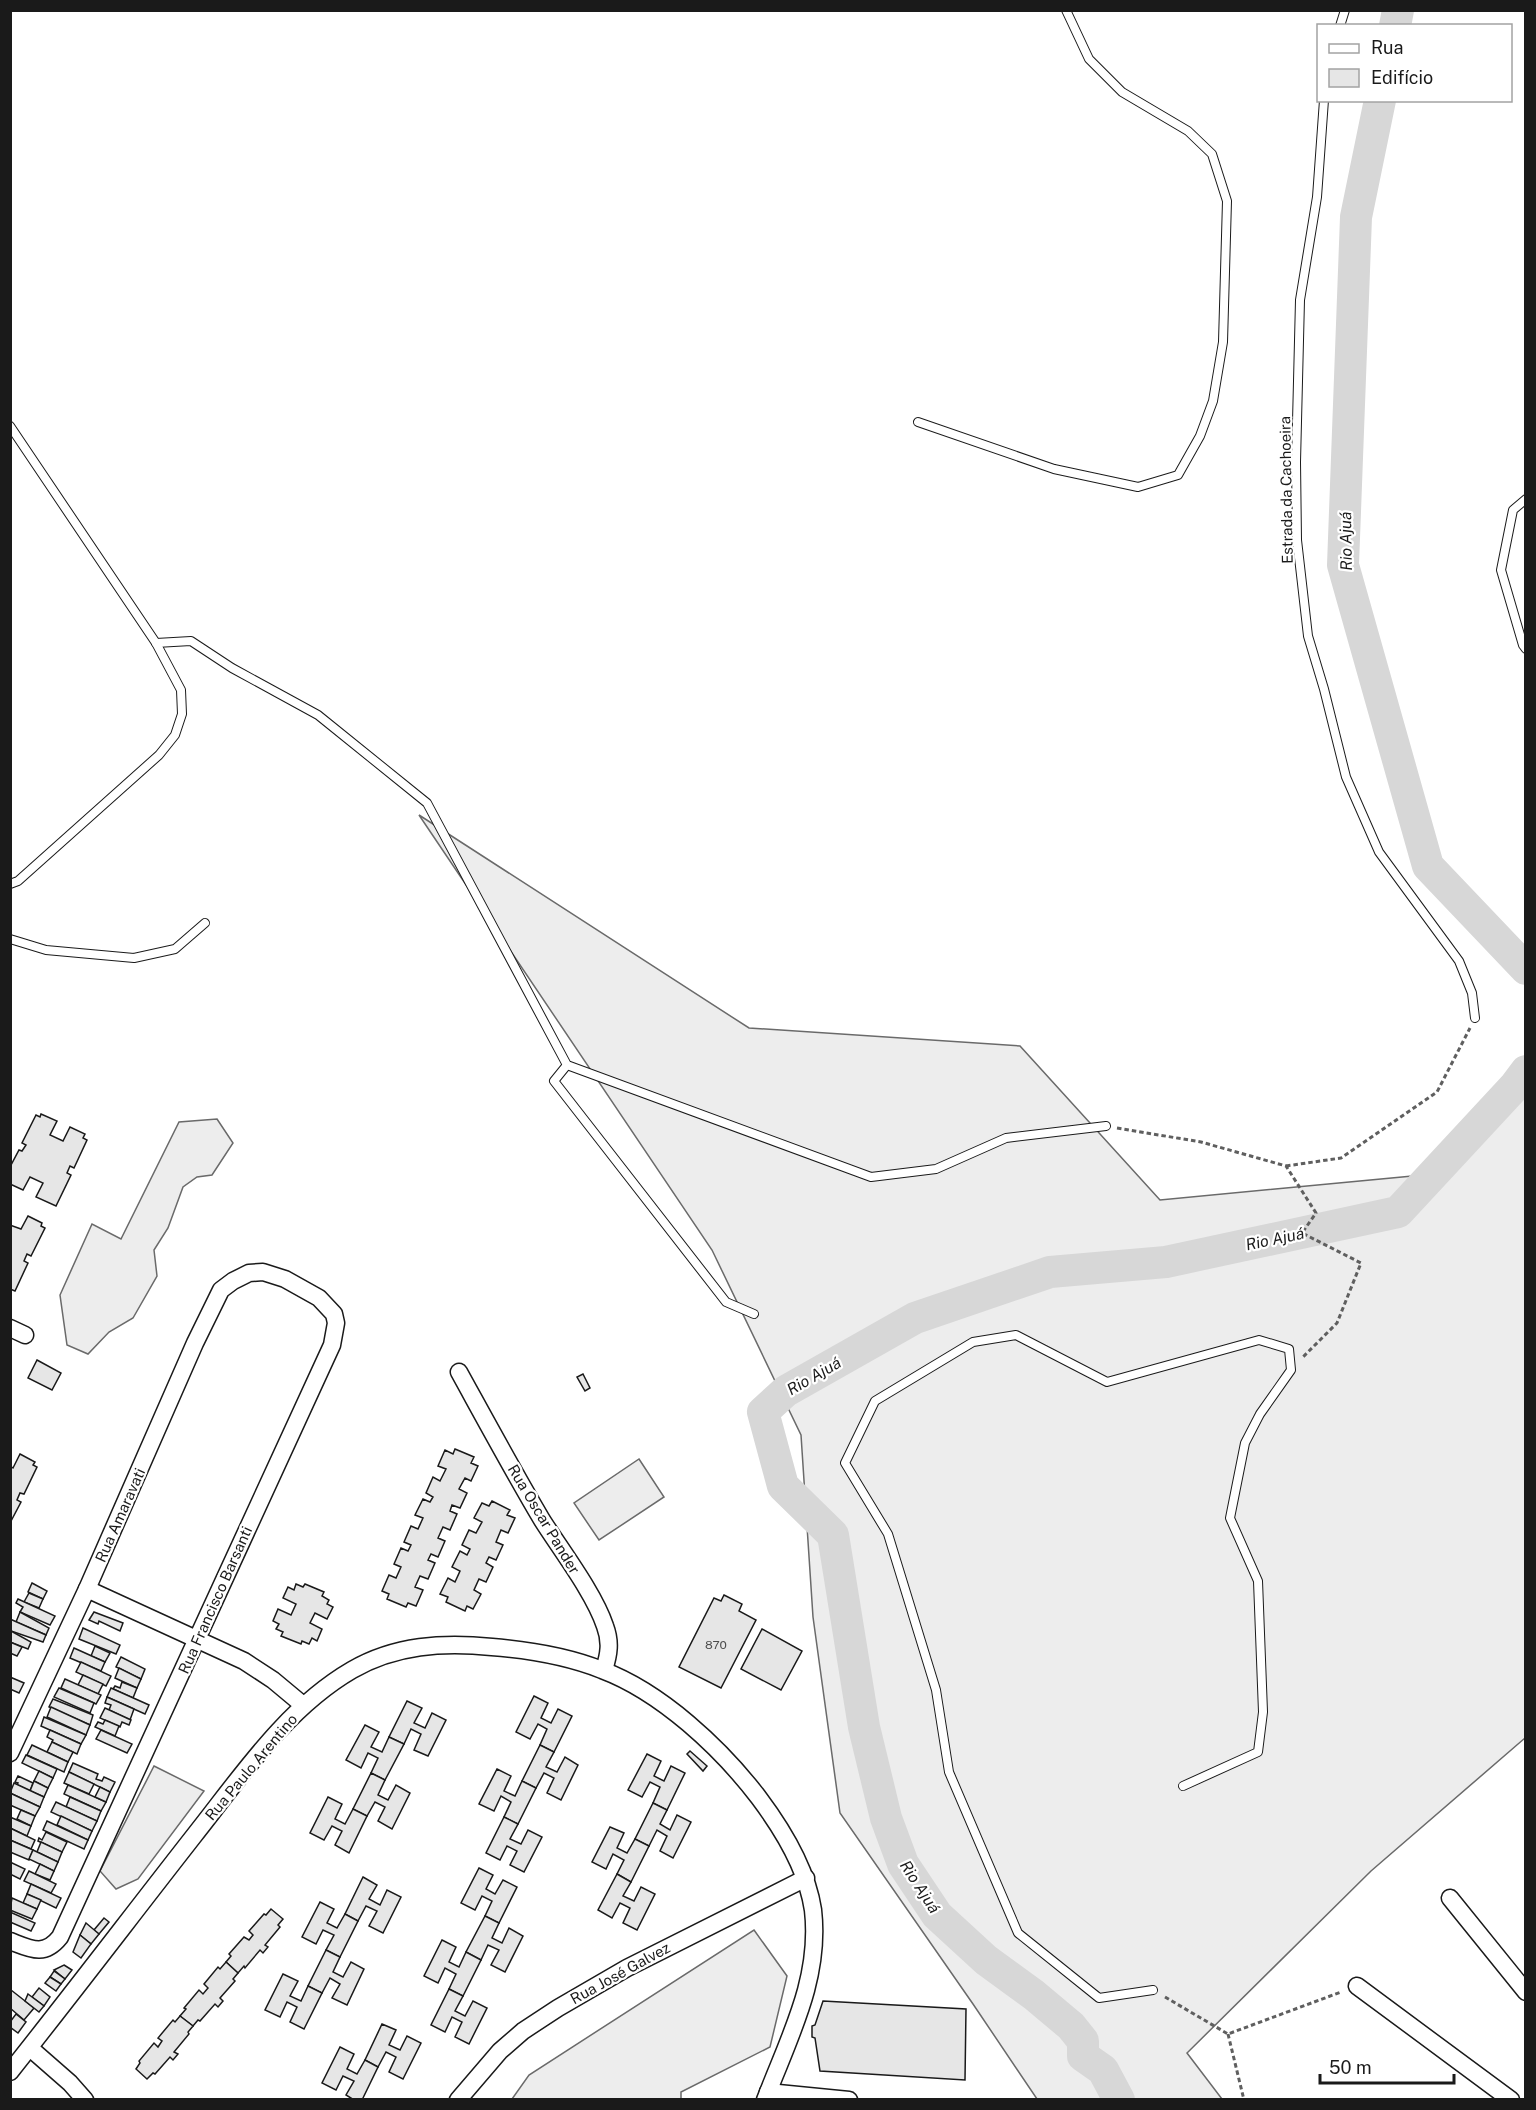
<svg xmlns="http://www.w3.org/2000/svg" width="1536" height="2110" viewBox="0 0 1536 2110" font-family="'Public Sans',sans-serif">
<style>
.built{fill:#ededed;stroke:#6a6a6a;stroke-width:1.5}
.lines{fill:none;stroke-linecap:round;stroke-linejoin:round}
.river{stroke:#d7d7d7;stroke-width:32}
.building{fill:#e6e6e6;stroke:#1a1a1a;stroke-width:1.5}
.service-casing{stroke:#1a1a1a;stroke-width:10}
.minor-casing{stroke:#1a1a1a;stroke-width:19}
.path{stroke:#5f5f5f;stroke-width:3;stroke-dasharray:4.5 3;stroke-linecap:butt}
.service{stroke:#fff;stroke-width:8}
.minor{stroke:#fff;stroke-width:16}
.labels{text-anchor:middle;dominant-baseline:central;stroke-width:4.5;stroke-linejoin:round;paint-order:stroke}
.number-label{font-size:12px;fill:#4d4d4d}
.street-label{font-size:15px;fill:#1a1a1a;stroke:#fff}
.water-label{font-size:16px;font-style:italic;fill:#1a1a1a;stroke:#fff}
</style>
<rect width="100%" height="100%" fill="#fff"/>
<g class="built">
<polygon points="419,815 749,1028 1020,1046 1160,1200 1423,1175 1525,1087 1525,1738 1371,1871 1187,2053 1222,2099 1037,2099 973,2004 840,1813 813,1617 801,1435 712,1250"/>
<polygon points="217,1119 233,1143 212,1175 197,1177 183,1187 168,1228 154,1250 157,1276 133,1318 109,1332 88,1354 67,1345 60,1295 92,1224 121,1239 179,1122"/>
<polygon points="639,1459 664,1497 599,1540 574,1503"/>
<polygon points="154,1766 204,1791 138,1879 116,1889 100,1871"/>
<polygon points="754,1930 787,1976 770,2047 681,2092 681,2099 512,2099 529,2075"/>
</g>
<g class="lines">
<g class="river">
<polyline points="1395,26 1398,10"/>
<polyline points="1380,100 1356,217 1343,565 1428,866 1526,969"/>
<polyline points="1119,2100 1103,2070 1083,2056 1083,2041 1071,2026 1034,1995 986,1960 937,1915 903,1864 886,1818 864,1727 833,1535 783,1486 763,1412 786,1391 915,1318 1050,1272 1166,1262 1398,1212 1514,1087 1526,1071"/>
</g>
</g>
<g class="building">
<polygon points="41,1114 57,1121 50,1135 63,1141 70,1127 85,1134 83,1138 87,1140 74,1168 70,1166 67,1173 71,1175 56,1206 36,1197 43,1183 30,1177 23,1190 10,1184 10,1167 19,1150 22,1151 26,1145 22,1143 36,1115 40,1117"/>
<polygon points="28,1216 42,1223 41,1226 45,1228 31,1256 27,1254 24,1261 28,1263 15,1291 10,1289 10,1225 21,1229"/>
<polygon points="37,1360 61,1373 52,1390 28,1378"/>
<polygon points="583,1374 590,1388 585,1391 577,1377"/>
<polygon points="455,1449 474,1457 471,1463 478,1466 471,1481 465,1478 459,1489 467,1493 460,1508 452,1505 450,1511 457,1514 450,1530 443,1527 438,1538 445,1541 438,1557 431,1554 428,1560 435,1563 428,1579 420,1576 415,1587 423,1590 416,1606 408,1603 406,1607 387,1599 389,1594 382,1591 389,1575 396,1578 401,1567 394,1564 401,1548 408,1551 411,1545 404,1542 411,1526 418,1529 423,1518 415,1515 423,1499 430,1502 433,1497 426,1493 433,1477 440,1481 446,1469 438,1466 445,1450 453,1454"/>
<polygon points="20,1454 35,1462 33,1465 37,1467 24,1494 20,1493 17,1500 21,1502 10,1523 10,1466 13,1468"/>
<polygon points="492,1501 510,1510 507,1515 515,1518 508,1533 501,1530 496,1542 503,1545 496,1560 489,1557 486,1563 493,1567 486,1582 479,1579 474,1590 481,1594 473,1609 467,1606 465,1611 446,1602 448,1597 440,1594 448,1578 455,1582 460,1571 452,1567 460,1551 467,1555 470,1549 462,1545 469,1530 476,1533 482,1522 474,1518 482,1503 489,1506"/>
<polygon points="32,1583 47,1591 43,1599 28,1592"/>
<polygon points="296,1584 303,1587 305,1584 324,1592 322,1596 329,1600 327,1604 333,1607 327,1619 315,1613 310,1623 322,1629 317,1641 312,1638 309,1644 302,1641 301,1644 281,1636 283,1632 276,1629 279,1624 273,1621 278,1609 291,1615 296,1604 283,1598 288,1587 294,1590"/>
<polygon points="29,1593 43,1599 39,1608 24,1602"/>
<polygon points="724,1595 742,1604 739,1611 756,1620 721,1688 679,1667 714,1598 721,1601"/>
<polygon points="18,1599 55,1616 50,1625 20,1612 23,1607 16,1603"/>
<polygon points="20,1612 49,1628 46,1635 16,1622"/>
<polygon points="94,1612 123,1623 120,1631 99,1621 98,1624 89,1620"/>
<polygon points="10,1619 46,1635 43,1642 11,1631"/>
<polygon points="83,1628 120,1645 116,1654 79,1639"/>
<polygon points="762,1629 802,1651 781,1690 741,1669"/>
<polygon points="11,1631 31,1642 28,1649 10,1642"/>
<polygon points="10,1642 22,1647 17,1656 10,1653"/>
<polygon points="95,1646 110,1653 105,1662 91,1656"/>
<polygon points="74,1648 105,1662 101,1671 70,1658"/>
<polygon points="121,1657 145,1669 141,1679 116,1667"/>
<polygon points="81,1662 111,1676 106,1686 76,1672"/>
<polygon points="119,1668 141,1679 137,1688 115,1678"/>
<polygon points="83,1675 103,1684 98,1694 78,1685"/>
<polygon points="10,1677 24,1683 19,1693 10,1689"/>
<polygon points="65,1679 101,1695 96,1704 61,1688"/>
<polygon points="122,1682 137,1688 133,1698 113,1689 115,1686 120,1688"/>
<polygon points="59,1688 94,1703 90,1713 54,1697"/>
<polygon points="111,1688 149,1705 145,1714 107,1697"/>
<polygon points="534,1696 548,1703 541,1718 551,1723 558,1709 572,1716 554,1752 540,1745 547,1729 538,1724 530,1739 516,1732"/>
<polygon points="107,1697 134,1709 130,1720 109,1710 111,1705 105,1703"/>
<polygon points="53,1699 93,1715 90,1725 49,1707"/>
<polygon points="407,1701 422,1708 414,1723 425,1728 432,1713 446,1720 428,1756 414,1750 421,1734 411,1729 404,1744 389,1737"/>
<polygon points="51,1707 90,1725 86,1735 47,1717"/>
<polygon points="105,1708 131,1720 129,1725 122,1722 120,1727 100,1718"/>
<polygon points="44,1717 86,1735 81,1744 41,1726"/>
<polygon points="105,1720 119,1726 115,1736 95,1727 98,1722 103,1724"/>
<polygon points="365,1725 379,1732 371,1747 382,1752 389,1737 404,1744 385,1780 371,1773 378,1758 368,1753 361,1768 346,1760"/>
<polygon points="50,1730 81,1744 77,1754 52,1742 53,1740 47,1737"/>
<polygon points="101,1730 132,1744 127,1753 96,1739"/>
<polygon points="52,1742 73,1752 68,1762 47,1752"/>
<polygon points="32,1745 68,1762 64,1772 27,1755"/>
<polygon points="540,1745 554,1752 546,1767 557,1772 565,1757 578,1765 561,1800 547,1793 554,1778 544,1773 536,1788 522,1781"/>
<polygon points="690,1751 707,1766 703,1771 687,1754"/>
<polygon points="647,1754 661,1761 654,1776 664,1781 671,1766 685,1773 667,1810 653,1803 660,1787 650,1782 642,1797 628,1790"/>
<polygon points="26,1755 57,1769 53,1778 22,1763"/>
<polygon points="73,1763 98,1774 96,1779 102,1781 104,1777 115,1782 110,1792 69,1772"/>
<polygon points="497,1769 511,1776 504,1791 515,1796 522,1781 536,1788 518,1824 504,1817 511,1802 501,1796 494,1811 479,1804"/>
<polygon points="39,1771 53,1778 48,1788 34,1781"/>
<polygon points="69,1772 94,1784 89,1794 64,1783"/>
<polygon points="371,1773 385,1780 378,1795 388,1800 396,1785 410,1793 392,1829 378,1821 385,1807 375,1802 367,1816 353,1809"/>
<polygon points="18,1776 33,1783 30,1791 17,1785 18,1783 15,1782"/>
<polygon points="34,1781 48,1788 44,1797 30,1791"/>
<polygon points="14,1783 44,1797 40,1807 10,1793"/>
<polygon points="68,1785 106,1802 101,1811 64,1794"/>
<polygon points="100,1787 110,1792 106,1802 95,1797"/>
<polygon points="10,1793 40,1807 35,1816 10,1805"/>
<polygon points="70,1797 101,1811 97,1821 66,1807"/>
<polygon points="328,1797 342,1804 335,1819 345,1824 353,1809 367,1816 349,1853 335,1845 342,1831 332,1826 324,1840 310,1833"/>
<polygon points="56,1802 97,1821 92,1831 51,1812"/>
<polygon points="653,1803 667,1810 660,1824 670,1830 677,1815 691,1822 673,1858 660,1851 667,1836 657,1830 649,1846 635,1839"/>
<polygon points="21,1810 35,1816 31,1826 17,1819"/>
<polygon points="61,1816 92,1831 88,1840 57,1825"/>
<polygon points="10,1817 31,1826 27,1836 10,1828"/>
<polygon points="504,1817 518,1824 510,1839 521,1844 528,1830 542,1837 524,1872 510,1865 517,1851 507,1846 500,1860 486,1853"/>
<polygon points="47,1821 88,1840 84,1849 43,1830"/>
<polygon points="610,1827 624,1833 617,1848 627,1853 635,1839 649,1846 631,1882 617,1874 624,1860 613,1854 606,1869 592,1862"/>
<polygon points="10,1828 35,1840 31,1849 10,1840"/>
<polygon points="46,1832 67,1842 62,1852 38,1841 39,1838 42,1840"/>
<polygon points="10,1840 33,1850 29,1860 10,1852"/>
<polygon points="41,1842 62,1852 58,1862 37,1852"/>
<polygon points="33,1850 58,1862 54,1871 29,1859"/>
<polygon points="10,1862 25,1869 20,1879 10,1874"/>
<polygon points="40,1864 54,1871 50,1880 35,1874"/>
<polygon points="479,1868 493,1875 486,1889 495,1894 503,1880 517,1887 499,1923 485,1916 492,1901 482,1896 475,1910 461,1903"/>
<polygon points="29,1871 56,1884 51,1893 24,1881"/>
<polygon points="617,1874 631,1882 623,1896 634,1901 641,1887 655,1894 637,1930 623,1923 630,1908 620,1903 612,1918 598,1910"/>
<polygon points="363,1877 377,1885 369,1899 380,1905 387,1890 401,1897 383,1933 369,1926 377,1911 366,1906 358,1921 345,1914"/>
<polygon points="31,1884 61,1898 56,1908 27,1894"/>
<polygon points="27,1894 41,1900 37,1909 23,1903"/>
<polygon points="12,1898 37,1909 32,1919 10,1910"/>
<polygon points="320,1902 334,1909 327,1923 337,1928 345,1914 358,1921 340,1957 326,1950 334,1935 323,1930 316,1944 302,1937"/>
<polygon points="271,1909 283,1919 278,1925 280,1927 265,1945 268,1947 263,1953 260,1950 245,1968 244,1966 238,1973 226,1962 231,1956 229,1954 244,1937 249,1940 253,1935 249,1931 264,1914 266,1915"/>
<polygon points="10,1912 35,1923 31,1931 10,1922"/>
<polygon points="485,1916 499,1923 492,1938 502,1943 509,1928 523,1936 505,1972 491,1965 499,1950 488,1945 481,1960 466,1952"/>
<polygon points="104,1918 109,1922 99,1934 94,1930"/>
<polygon points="86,1923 99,1934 91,1944 80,1935"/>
<polygon points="80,1935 91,1944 81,1958 73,1952"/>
<polygon points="442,1940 456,1947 449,1962 459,1967 466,1952 481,1960 463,1996 449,1989 456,1974 445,1968 438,1983 424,1976"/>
<polygon points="326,1950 340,1957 333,1972 343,1977 351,1962 364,1969 347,2005 332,1998 340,1984 330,1978 322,1993 308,1986"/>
<polygon points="226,1962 238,1973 233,1979 235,1981 220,1998 223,2001 218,2007 215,2004 200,2021 198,2020 193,2026 180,2016 186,2009 184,2008 199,1990 203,1994 208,1988 204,1984 218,1967 220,1969"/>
<polygon points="64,1965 72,1970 65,1979 54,1970"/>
<polygon points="54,1971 65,1979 61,1984 50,1977"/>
<polygon points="283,1974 298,1981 290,1996 301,2001 308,1986 322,1993 304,2029 290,2022 297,2007 287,2002 280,2017 265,2010"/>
<polygon points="50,1977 61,1984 56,1991 45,1983"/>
<polygon points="39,1988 50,1997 44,2006 32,1997"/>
<polygon points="449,1989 463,1996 455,2011 465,2016 473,2001 487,2008 469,2044 455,2037 462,2022 452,2017 445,2032 431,2025"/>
<polygon points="11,1990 34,2008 24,2020 10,2008"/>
<polygon points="28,1994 44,2006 39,2012 25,2001"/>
<polygon points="823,2001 966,2009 965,2080 820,2071 815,2038 812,2037 812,2026 815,2025"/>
<polygon points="16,2014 26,2022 18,2033 10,2027 10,2022"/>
<polygon points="180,2016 193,2026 188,2032 189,2034 174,2052 178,2054 173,2060 170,2057 155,2074 153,2073 147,2079 136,2069 140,2063 139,2061 154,2043 158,2047 162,2041 158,2038 173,2020 175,2022"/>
<polygon points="382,2024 396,2030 389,2045 400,2050 407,2036 421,2043 403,2079 389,2072 396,2057 386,2052 378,2067 365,2060"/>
<polygon points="340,2047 354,2054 347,2069 357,2074 365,2060 378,2067 362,2100 354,2100 346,2095 354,2081 343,2076 336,2090 322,2083"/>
</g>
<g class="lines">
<defs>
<g id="service">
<polyline points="1340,26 1345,10"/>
<polyline points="1324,100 1317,197 1300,300 1296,462 1297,540 1308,636 1324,689 1346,777 1379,852 1459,961 1472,993 1475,1018"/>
<polyline points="918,422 1054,469 1138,487 1178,475 1200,436 1213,401 1223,342 1227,201 1212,154 1188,131 1122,92 1089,59 1066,10"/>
<polyline points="10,426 156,643 181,690 182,714 175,735 159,755 18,881 10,884"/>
<polyline points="1526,499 1513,510 1501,570 1523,645 1526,649"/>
<polyline points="156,643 191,641 232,668 318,715 427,803 567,1065 871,1177 936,1169 1006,1138 1106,1126"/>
<polyline points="10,939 46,950 134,958 175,949 205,923"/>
<polyline points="567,1065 554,1081 726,1302 754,1314"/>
<polyline points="1153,1990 1099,1998 1018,1933 949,1772 936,1690 888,1534 845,1463 875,1401 973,1342 1016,1335 1107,1382 1259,1340 1289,1349 1291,1370 1260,1414 1245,1443 1230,1518 1258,1581 1263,1712 1258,1752 1183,1786"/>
</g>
<g id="minor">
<polyline points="10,1328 25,1335"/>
<path d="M 459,1372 C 486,1421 513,1471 542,1520 C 561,1550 594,1593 605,1626 C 611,1642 609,1654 604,1670"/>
<polyline points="87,1589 244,1661 273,1680 303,1705"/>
<path d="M 10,1753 L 87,1589 L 195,1343 L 221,1290 L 233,1281 L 249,1273 L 263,1272 L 285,1279 L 319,1298 L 334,1314 L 336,1323 L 332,1345 L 60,1937 C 44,1957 31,1949 10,1941"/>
<polyline points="1450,1898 1526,1992"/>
<polyline points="1357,1986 1511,2100"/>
<polyline points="30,2048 70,2083 85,2100"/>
<path d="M 10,2072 C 72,1994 132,1915 193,1837 C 240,1778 285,1709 352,1670 C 395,1645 443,1642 492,1647 C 529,1650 567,1656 602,1670 C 661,1692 721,1748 759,1798 C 783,1830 807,1869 813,1910 C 821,1979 789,2037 765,2100"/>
<polyline points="768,2092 849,2100"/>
<polyline points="458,2100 500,2051 523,2031 558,2008 627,1968 806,1878"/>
</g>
</defs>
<use href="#service" class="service-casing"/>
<use href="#minor" class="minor-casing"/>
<g class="path">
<polyline points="1117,1128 1201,1142 1286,1166 1316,1213 1302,1233 1361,1263 1337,1323 1303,1357"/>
<polyline points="1286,1166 1341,1158 1437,1092 1470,1028"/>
<polyline points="1165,1997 1228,2034 1341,1992"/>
<polyline points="1228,2034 1244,2100"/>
</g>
<use href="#service" class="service"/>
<use href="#minor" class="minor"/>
</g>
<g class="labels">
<g class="number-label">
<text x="716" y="1645">870</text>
</g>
<g class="street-label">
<text transform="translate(1286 490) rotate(-91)">Estrada da Cachoeira</text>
<text transform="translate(120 1515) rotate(-66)">Rua Amaravati</text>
<text transform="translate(544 1519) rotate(59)">Rua Oscar Pander</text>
<text transform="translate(215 1600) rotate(-66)">Rua Francisco Barsanti</text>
<text transform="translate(251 1767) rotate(-50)">Rua Paulo Arentino</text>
<text transform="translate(620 1973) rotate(-29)">Rua José Galvez</text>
</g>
<g class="water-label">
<text transform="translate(1346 541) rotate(-91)">Rio Ajuá</text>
<text transform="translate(1275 1239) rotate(-12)">Rio Ajuá</text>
<text transform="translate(814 1376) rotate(-30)">Rio Ajuá</text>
<text transform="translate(920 1887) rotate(57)">Rio Ajuá</text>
</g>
</g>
<rect width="1536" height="2110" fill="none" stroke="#1a1a1a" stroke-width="24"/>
<rect x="1317" y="24" width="195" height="78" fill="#ffffff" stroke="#a3a3a3" stroke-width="1.5"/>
<rect x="1329" y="44" width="30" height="9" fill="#ffffff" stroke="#a3a3a3" stroke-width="1.5"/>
<text x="1371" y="54" font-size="18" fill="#1a1a1a">Rua</text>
<rect x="1329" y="69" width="30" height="18" fill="#e6e6e6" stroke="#a3a3a3" stroke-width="1.5"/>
<text x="1371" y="84" font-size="18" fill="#1a1a1a">Edifício</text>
<path d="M1320 2074v9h134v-9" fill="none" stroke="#1a1a1a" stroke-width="3"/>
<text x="1329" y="2074" font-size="18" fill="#1a1a1a" stroke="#ffffff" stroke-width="4.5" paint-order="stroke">50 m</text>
</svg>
